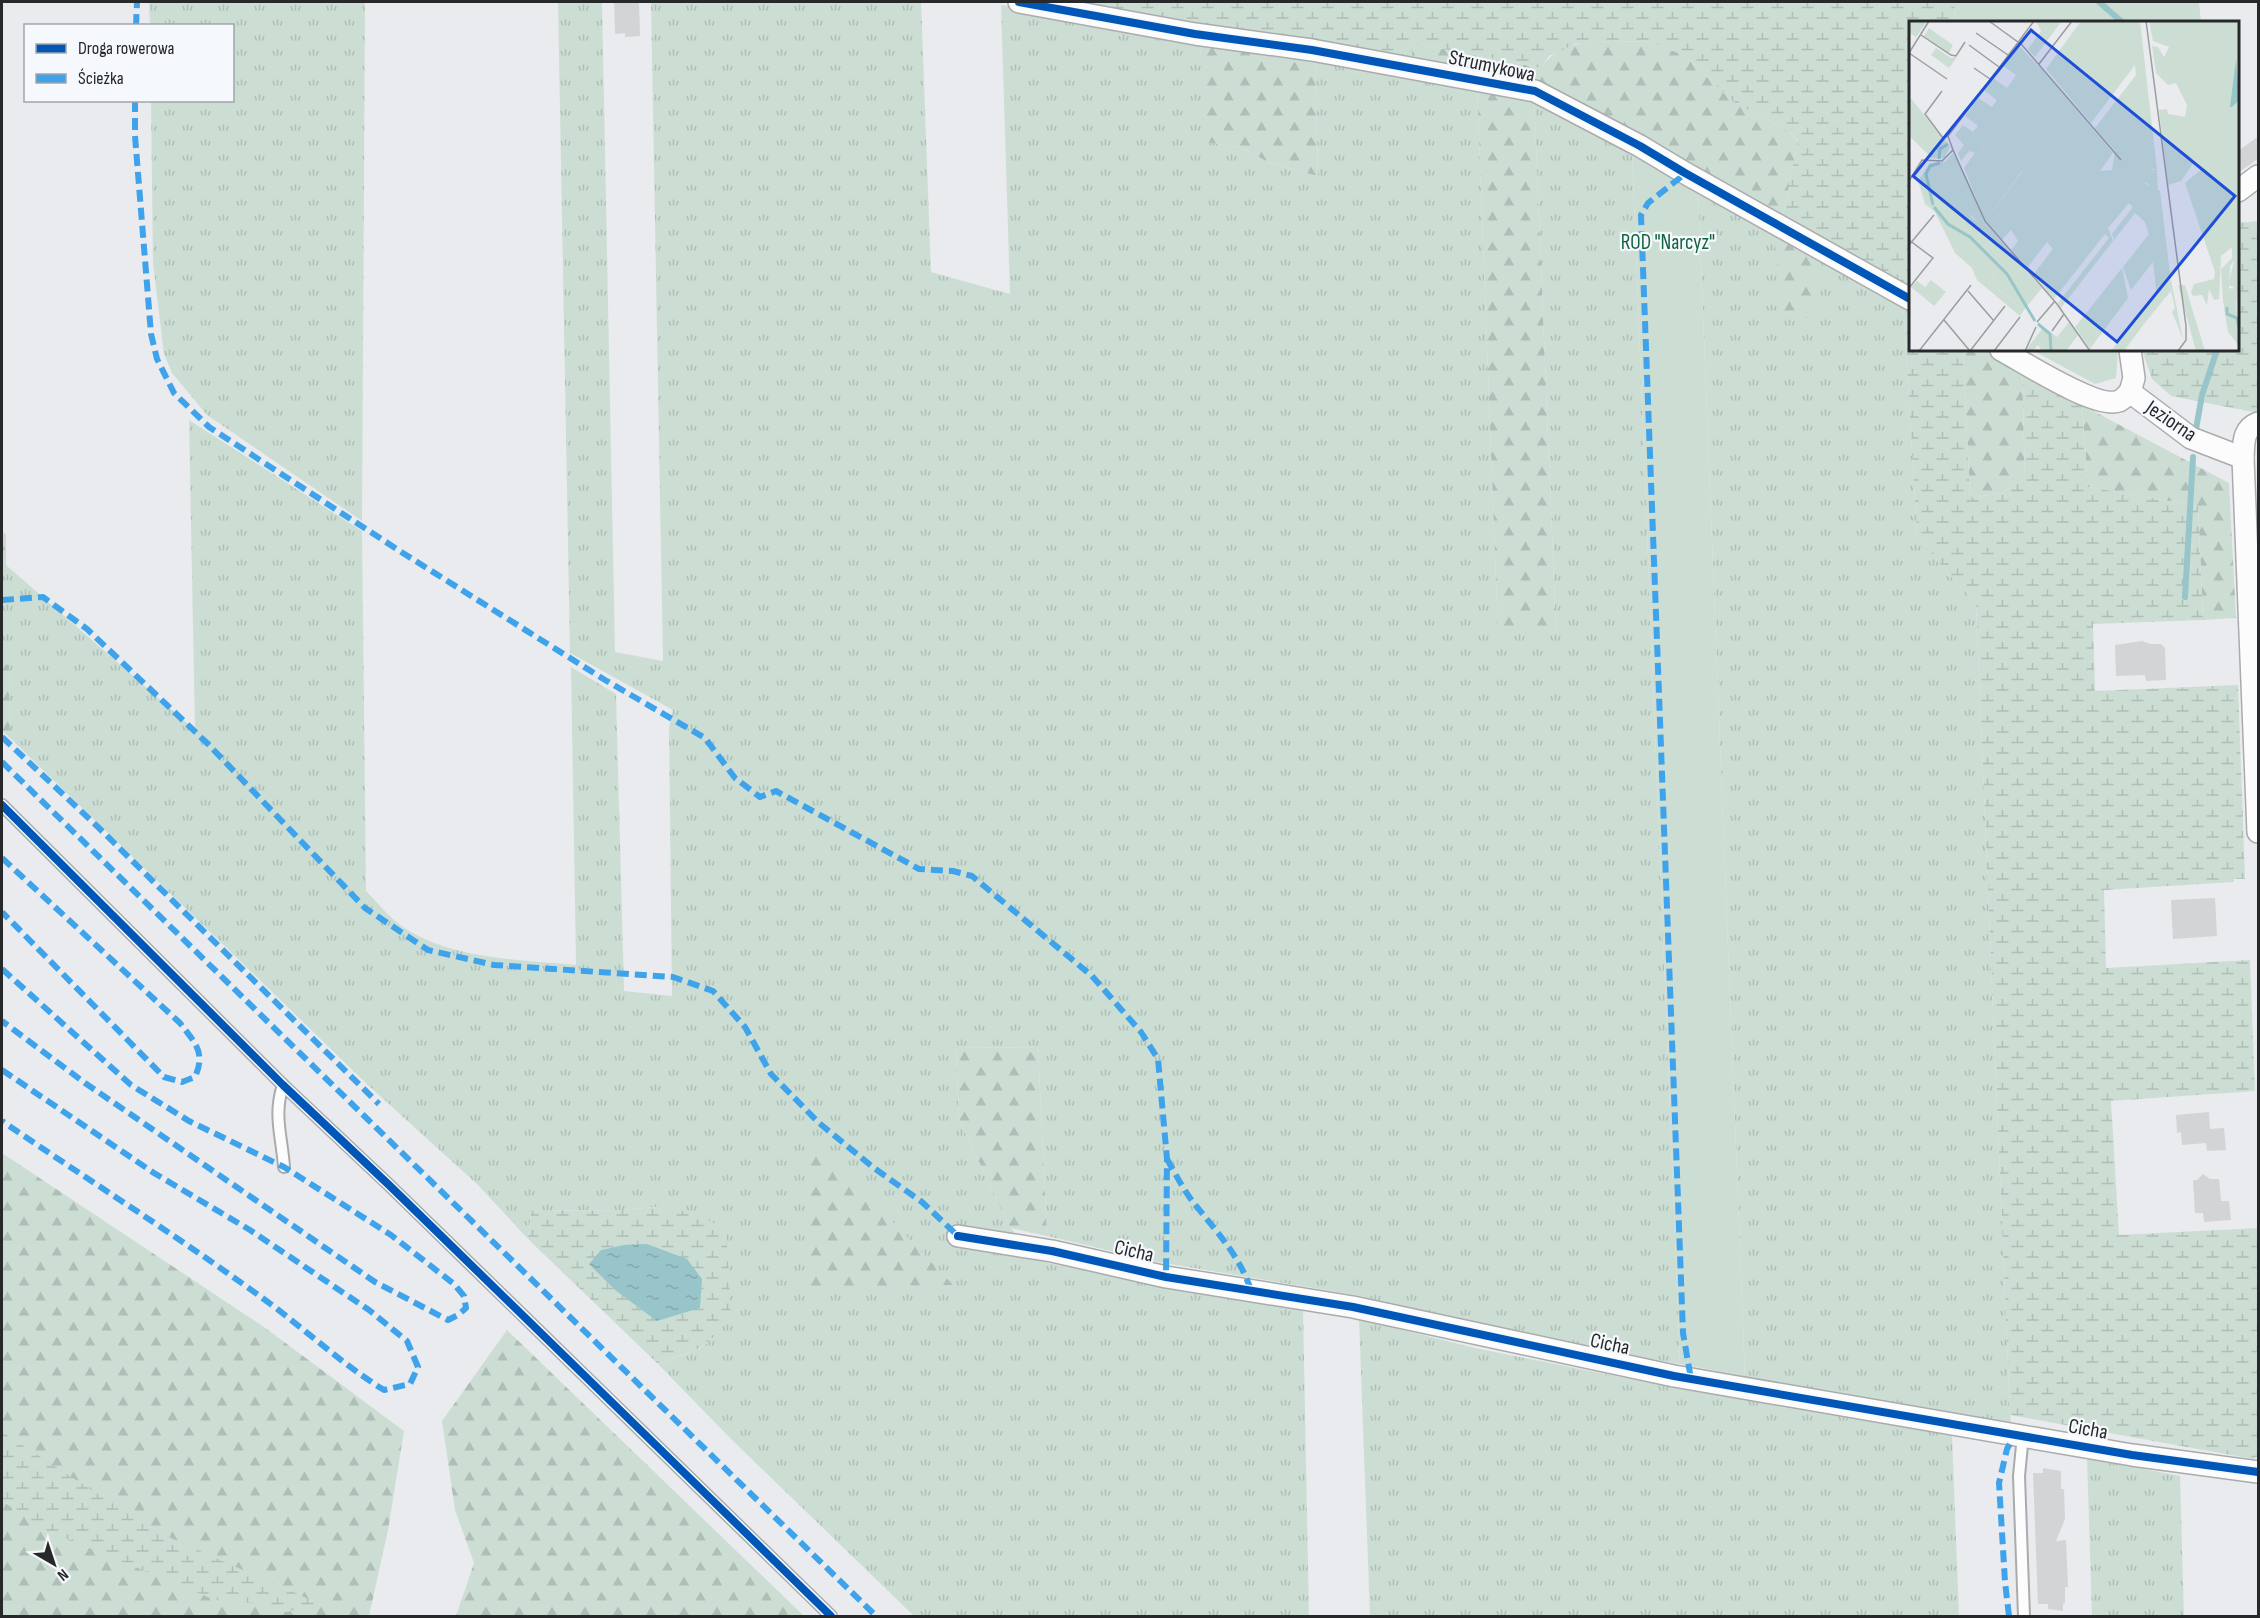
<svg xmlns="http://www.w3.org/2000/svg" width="2260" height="1618" viewBox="0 0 2260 1618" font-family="'Sofia Sans Condensed',sans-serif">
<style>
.grass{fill:url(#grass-tufts)}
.forest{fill:url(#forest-firs)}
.wetland{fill:url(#wetland-marsh)}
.green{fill:#ccded4}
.water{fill:url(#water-ripples)}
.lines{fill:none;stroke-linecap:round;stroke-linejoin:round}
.stream{stroke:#97c5c9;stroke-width:6}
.building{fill:#d3d4d6}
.service-casing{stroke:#aaabad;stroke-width:14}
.minor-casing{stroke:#aaabad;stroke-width:24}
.service{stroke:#fcfcfc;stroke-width:10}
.minor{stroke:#fcfcfc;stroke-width:21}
.quiet{stroke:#3ea3eb;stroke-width:6;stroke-dasharray:12 6;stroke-linecap:butt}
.cycleway-casing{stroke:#f5f8fd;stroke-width:11}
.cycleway{stroke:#0057b8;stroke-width:8}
.labels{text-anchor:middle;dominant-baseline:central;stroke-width:4.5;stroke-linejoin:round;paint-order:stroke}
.street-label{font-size:21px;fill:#27282a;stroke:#f5f8fd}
.park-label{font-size:21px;fill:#11623e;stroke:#f5f8fd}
.inset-river{fill:none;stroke:#97c5c9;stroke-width:3}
.inset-road{fill:none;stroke:#9c9da0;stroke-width:1.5}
.view{fill:#1d4ed8;fill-opacity:0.15;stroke:#1d4ed8;stroke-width:3}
.inset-edge{fill:none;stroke:#27282a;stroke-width:3}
</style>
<defs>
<pattern id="grass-tufts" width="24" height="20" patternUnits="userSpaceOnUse" patternTransform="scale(1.5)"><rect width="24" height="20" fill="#ccded4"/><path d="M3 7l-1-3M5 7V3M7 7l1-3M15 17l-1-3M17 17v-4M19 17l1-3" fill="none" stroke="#afbeb6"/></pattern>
<pattern id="forest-firs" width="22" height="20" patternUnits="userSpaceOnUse" patternTransform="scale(1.5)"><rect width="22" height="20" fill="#ccded4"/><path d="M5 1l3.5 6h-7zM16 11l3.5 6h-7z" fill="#afbeb6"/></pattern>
<pattern id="wetland-marsh" width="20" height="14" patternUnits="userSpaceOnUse" patternTransform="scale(1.5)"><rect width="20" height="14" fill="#ccded4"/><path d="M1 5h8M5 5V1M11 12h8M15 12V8" fill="none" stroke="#afbeb6"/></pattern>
<pattern id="water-ripples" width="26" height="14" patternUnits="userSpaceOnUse" patternTransform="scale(1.5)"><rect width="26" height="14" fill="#97c5c9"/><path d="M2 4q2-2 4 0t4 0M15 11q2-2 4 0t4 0" fill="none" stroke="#82a9ad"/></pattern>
</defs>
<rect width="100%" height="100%" fill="#eaebee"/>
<g class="grass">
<polygon points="149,2 365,2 362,521 207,415 172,373 164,354 153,263 151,101 232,100 232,26 150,25"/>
<path d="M 558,2 L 602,2 L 615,652 L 663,661 L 651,2 L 921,2 L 931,272 L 1010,294 L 1001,5 L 1200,41 L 1205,142 L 1237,147 L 1248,151 L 1270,163 L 1318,176 L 1315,58 L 1477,86 L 1498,632 L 1556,631 L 1534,96 L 1632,150 L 1680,1364 L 1510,1334 L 1361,1296 L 1158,1262 L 1047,1236 L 1038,1048 L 956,1047 L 959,1119 L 1010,1228 L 1048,1263 L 1303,1308 L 1309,1616 L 914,1616 L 730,1438 L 658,1364 L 699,1349 L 717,1335 L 666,1206 L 622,1210 L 531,1211 L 528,1239 L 478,1185 L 369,1086 L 10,738 L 9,665 L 2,665 L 2,531 L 6,534 L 6,565 L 195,730 L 189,420 L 362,531 L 366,891 C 377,902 387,915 399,924 C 448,960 518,959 576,965 L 571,667 L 616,694 L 624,991 L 672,996 L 669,727 L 673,710 L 570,653 Z"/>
<polygon points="1698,187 1903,301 1917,534 1943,568 1976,603 2010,1415 2012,1426 1954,1418 1745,1376"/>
<polygon points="1359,1319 1475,1348 1680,1389 1746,1394 1952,1436 1959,1616 1370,1616"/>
<polygon points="2087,1458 2180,1476 2184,1616 2092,1616"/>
</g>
<g class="forest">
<polygon points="1200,41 1315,58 1318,176 1270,163 1248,151 1237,147 1204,142"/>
<path d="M 1612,41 L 1651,42 L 1686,56 L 1732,101 L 1788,131 L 1798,141 L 1782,221 L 1538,85 L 1411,63 L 1413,43 L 1541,68 C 1559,42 1583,43 1612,41 Z"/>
<polygon points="1477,86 1534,96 1556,632 1498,633"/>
<polygon points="1774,229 1812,249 1814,319 1781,314"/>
<polygon points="1963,350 1992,350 2022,366 2025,478 2002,493 1970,498"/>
<polygon points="2082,405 2229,483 2236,618 2203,620 2198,506 2088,487"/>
<polygon points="2,665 9,665 10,738 2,730"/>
<polygon points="956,1047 1038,1048 1047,1236 1010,1228 959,1119"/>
<polygon points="804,1129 953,1285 808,1288"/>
<polygon points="2,1153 264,1327 404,1431 388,1530 369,1616 2,1616"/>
<polygon points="507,1330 804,1616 456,1616 474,1563 455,1510 442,1421"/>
</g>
<g class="wetland">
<polygon points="1048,2 1955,2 1954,22 1910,22 1910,293 1782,221 1798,140 1788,131 1732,101 1686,56 1651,42 1612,41 1575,44 1549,56 1541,68 1413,43 1411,63"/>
<polygon points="2258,221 2258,413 2171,396 2152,379 2142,350 2238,350 2238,223"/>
<polygon points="1903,301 1910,305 1910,350 1963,350 1970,498 2002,493 2025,478 2022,366 2082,405 2088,487 2198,506 2203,620 2093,624 2095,691 2238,685 2245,879 2234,879 2234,882 2104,890 2106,968 2250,960 2255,1091 2111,1101 2119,1235 2258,1228 2258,1456 2253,1459 2010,1415 1976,603 1943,568 1917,534"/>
<polygon points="666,1206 697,1215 726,1229 731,1314 717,1335 698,1349 658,1364 528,1239 531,1211 622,1210"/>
<polygon points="2,1432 157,1532 318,1603 287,1612 251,1603 215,1600 43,1529 2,1501"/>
</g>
<g class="green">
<polygon points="1955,2 2199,2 2201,22 1954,22"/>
<polygon points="1632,150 1698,187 1745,1376 1680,1364"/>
<polygon points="2032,350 2118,350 2116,378 2095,384"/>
</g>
<polygon class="water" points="647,1244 687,1259 702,1279 700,1308 657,1321 615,1290 589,1264 601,1250 624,1245"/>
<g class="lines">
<g class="stream">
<polyline points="2099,2 2122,22"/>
<polyline points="2196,429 2202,395 2217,350"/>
<polyline points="2185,597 2193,457"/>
</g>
</g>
<g class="building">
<polygon points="614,2 639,2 640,36 625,37 625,33 615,34"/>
<polygon points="2259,136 2259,158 2238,173 2238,151"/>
<polygon points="2142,641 2150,644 2161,644 2165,648 2166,680 2146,681 2145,675 2116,676 2115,645"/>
<polygon points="2215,898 2217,936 2173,939 2171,900"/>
<polygon points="2209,1112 2210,1129 2224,1128 2226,1150 2207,1151 2206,1143 2182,1145 2181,1132 2177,1133 2176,1115"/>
<polygon points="2203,1174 2210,1179 2219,1179 2221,1201 2229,1201 2231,1220 2204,1222 2203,1213 2195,1213 2193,1180 2197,1180"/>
<polygon points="2043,1468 2061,1471 2061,1489 2064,1489 2065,1519 2056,1541 2066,1540 2068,1587 2065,1587 2065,1603 2063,1604 2063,1611 2048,1609 2048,1604 2038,1604 2033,1473 2043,1473"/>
</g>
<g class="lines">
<defs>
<g id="service">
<polyline points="2,805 283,1085 389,1185 831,1616"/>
<path d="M 283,1085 C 273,1115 282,1137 284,1167"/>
<polyline points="2023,1435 2019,1476 2024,1616"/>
</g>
<g id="minor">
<polyline points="1019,2 1195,34 1312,50 1535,91 1640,146 1685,173 1910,299"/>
<polyline points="2238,191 2258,176"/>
<path d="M 2001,350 C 2022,361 2097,410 2119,401 C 2122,400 2127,395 2130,392"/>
<polyline points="2130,350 2134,378 2130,392 2191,438 2243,458 2258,832"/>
<path d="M 2243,458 C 2244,444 2242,429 2258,423"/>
<polyline points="958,1236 1052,1251 1166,1277 1353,1307 1674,1376 2132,1455 2258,1472"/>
</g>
</defs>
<use href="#service" class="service-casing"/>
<use href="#minor" class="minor-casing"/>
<use href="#service" class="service"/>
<use href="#minor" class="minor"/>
<g class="quiet">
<polyline points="136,26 137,2"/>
<polyline points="135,100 135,136 151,334 157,359 174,393 209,427 406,555 605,680 705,738 735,778 760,797 776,791 919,869 953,871 972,876 1092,976 1141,1032 1158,1059 1167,1159 1166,1277"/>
<polyline points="1681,177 1648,203 1641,215 1683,1333 1691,1379"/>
<polyline points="2,600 43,597 87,629 208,744 365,908 428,950 494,965 673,977 713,991 745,1027 771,1074 819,1123 874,1168 922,1202 958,1236"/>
<polyline points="2,737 99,828 379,1104"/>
<polyline points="2,762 876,1616"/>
<path d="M 2,858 L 180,1023 C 195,1043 206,1052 195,1077 L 182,1082 L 164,1077 L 2,912"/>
<polyline points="2,969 131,1085 189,1121 284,1167 391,1235 454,1284 464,1296 466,1308 458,1315 448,1320 375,1282 85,1083 2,1021"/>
<path d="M 2,1070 L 154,1173 L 250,1230 L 369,1310 L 407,1341 L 418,1367 L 410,1384 L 384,1390 C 340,1363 303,1327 261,1297 C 176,1235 88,1180 2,1121"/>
<path d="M 1167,1159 C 1175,1173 1183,1189 1193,1202 C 1215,1230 1241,1257 1251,1291"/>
<polyline points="2009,1616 2005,1582 1999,1483 2007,1449 2015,1434"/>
</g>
<defs>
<g id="cycleway">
<polyline points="1019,2 1195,34 1312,50 1535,91 1640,146 1685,173 1910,299"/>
<polyline points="2,805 283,1085 389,1185 831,1616"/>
<polyline points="958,1236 1052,1251 1166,1277 1353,1307 1674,1376 2132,1455 2258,1472"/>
</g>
</defs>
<use href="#cycleway" class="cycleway-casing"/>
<use href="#cycleway" class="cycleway"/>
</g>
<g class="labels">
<g class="street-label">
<text transform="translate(1492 66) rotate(12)">Strumykowa</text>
<text transform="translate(2171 421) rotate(34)">Jeziorna</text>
<text transform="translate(1134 1251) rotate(13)">Cicha</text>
<text transform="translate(1610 1344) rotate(12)">Cicha</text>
<text transform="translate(2088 1429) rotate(10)">Cicha</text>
</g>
<g class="park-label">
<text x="1668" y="242">ROD "Narcyz"</text>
</g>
</g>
<g transform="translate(1909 21)">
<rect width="330" height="330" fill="#eaebee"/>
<path d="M 127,0 L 153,0 L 126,36 L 119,28 L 132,10 ZM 172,0 L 231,0 L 248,149 L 243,148 L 236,163 L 251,170 L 261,253 L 256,260 L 262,259 L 274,318 L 263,291 L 266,287 L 262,270 L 256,277 L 248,276 L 244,241 L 222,269 L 214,246 L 240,213 L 236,201 L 226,192 L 205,219 L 203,213 L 224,186 L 220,182 L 199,207 L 204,220 L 152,287 L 149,282 L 200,217 L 196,213 L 145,278 L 124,254 L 144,228 L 138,221 L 118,247 L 102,229 L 109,220 L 102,209 L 93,219 L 81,205 L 119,154 L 113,150 L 76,200 L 71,188 L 156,75 L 204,132 L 191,150 L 203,149 L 206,130 L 186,107 L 227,54 L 226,44 L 182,102 L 137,48 ZM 20,7 L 44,24 L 40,32 L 15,15 ZM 27,27 L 42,37 L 48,36 L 40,47 L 22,34 ZM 130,45 L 151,69 L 68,180 L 58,154 L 74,132 L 73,122 ZM 213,247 L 219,277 L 181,328 L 166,306 ZM 269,264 L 276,264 L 296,330 L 287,330 ZM 231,292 L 235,303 L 215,330 L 202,330 ZM 127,300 L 148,316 L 160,301 L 169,314 L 157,330 L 133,330 L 129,324 L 124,330 L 116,330 L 133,308 Z" fill="#ccded4"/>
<path d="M 240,0 L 330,0 L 330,291 L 325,266 L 319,264 L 327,232 L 322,227 L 312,235 L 310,278 L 305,279 L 300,268 L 298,284 L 293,274 L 284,275 L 282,271 L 285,263 L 305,258 L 306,251 L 276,162 L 294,147 L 285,141 L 272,160 L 259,164 L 250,89 L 258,88 L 259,93 L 276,96 L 278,84 L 267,62 L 259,64 L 247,52 L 243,25 L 249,26 L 255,36 L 260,26 L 244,20 ZM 114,150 L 119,154 L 81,205 L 76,200 ZM 63,170 L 75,201 L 85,212 L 83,214 L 60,192 L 56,177 ZM 73,235 L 86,252 L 80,261 L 115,289 L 111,295 L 68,259 L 63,247 ZM 247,272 L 248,276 L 256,277 L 235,303 L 231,292 Z" fill="#ccded4"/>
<path d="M 314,0 L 324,0 L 330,19 L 330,92 L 324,96 L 319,124 L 301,137 L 315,115 L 325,60 ZM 109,24 L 130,46 L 73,122 L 74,132 L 58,154 L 55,147 L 66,132 L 60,130 L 52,140 L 49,132 L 55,124 L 46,114 L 54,104 L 64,111 L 69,105 L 56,95 L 69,77 L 83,86 L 88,79 L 75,69 L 84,57 L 98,67 L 107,54 L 93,44 ZM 0,75 L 41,126 L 35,137 L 23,137 L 0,115 ZM 238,149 L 248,149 L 249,172 L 232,157 ZM 55,152 L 63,170 L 56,177 L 62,196 L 85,212 L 133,267 L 115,289 L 80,261 L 86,252 L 73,236 L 63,247 L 46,232 L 26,191 L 26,183 ZM 297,153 L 313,174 L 325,207 L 330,233 L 321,245 L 320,267 L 324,268 L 326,261 L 330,325 L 319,311 L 314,280 L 312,248 L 323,237 L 323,223 Z" fill="#ccded4"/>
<path d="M 0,0 L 18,0 L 7,16 L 0,12 ZM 283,0 L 320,0 L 284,43 ZM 151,69 L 156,75 L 71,188 L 68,180 ZM 44,132 L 55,152 L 26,183 L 26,191 L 16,183 L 9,160 L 21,142 L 36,141 ZM 22,259 L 37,271 L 25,285 L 2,266 L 8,260 L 16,266 Z" fill="#ccded4"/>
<path d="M 327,38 L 330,79 L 323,86 L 321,86 Z" fill="#97c5c9"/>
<path class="inset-river" d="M 30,138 L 31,128 L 39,123M 24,184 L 17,153 L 21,145 L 31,142M 25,186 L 39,203 L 61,216 L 98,253 L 126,300M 318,286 L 318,293 L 328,297 L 330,307M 129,303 L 141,313 L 142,330"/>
<path class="inset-road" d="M 80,0 L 113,24 L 212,139M 237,0 L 277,305 L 277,319 L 269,330M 67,12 L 99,34M 12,14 L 42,34 L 47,35 L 56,21M 60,24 L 90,46M 0,32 L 38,58M 0,32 L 20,0M 130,43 L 163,0M 65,47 L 81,58M 33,70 L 16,93 L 34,117 L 39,115M 44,129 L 76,200 L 148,283 L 181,330M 0,160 L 13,139 L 33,140 L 44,129 L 39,115 L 125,0M 0,219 L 24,237 L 0,267M 0,224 L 25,194M 59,270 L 85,300M 35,299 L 61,330M 128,301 L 146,280M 143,310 L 155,293M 10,330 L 62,264M 61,330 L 96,285M 85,330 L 111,296M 116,330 L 127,306"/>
<path class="view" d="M 122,9 L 326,175 L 208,321 L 4,155 Z"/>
<rect width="330" height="330" class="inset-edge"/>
</g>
<rect width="2260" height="1618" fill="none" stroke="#27282a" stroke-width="6"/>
<rect x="24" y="24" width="210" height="78" fill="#f5f8fd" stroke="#a3a5a9" stroke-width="1.5"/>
<rect x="36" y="44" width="30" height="9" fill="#0057b8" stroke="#a3a5a9" stroke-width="1.5"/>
<text x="78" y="54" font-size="18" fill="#27282a">Droga rowerowa</text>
<rect x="36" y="74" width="30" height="9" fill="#3ea3eb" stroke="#a3a5a9" stroke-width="1.5"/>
<text x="78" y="84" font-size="18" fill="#27282a">Ścieżka</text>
<g transform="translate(54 1564) rotate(141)" stroke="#f5f8fd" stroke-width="4.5" paint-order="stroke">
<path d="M0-4.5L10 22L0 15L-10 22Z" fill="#27282a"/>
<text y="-9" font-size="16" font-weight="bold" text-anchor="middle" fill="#27282a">N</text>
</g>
</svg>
